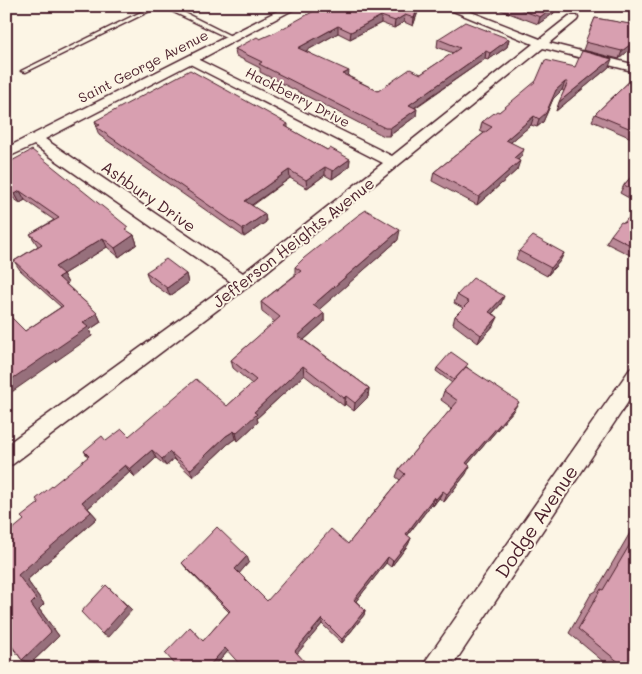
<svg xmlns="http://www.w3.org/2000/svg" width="642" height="674" viewBox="0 0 642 674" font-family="Mali,sans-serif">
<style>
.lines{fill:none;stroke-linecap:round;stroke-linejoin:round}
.lane-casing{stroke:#4a1f2b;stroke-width:3}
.street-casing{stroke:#4a1f2b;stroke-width:3}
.lane{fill:#fcf5e5;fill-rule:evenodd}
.street{fill:#fcf5e5;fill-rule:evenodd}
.wall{fill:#ba8997;stroke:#4a1f2b}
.shaded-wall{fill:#976f7b;stroke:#4a1f2b}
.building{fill:#d89fb0;stroke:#4a1f2b}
.labels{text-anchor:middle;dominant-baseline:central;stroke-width:4;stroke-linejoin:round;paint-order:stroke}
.far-street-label{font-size:14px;fill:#4a1f2b;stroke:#fcf5e5}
.street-label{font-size:16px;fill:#4a1f2b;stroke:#fcf5e5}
.near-street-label{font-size:19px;fill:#4a1f2b;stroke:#fcf5e5}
</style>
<rect width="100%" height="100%" fill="#fcf5e5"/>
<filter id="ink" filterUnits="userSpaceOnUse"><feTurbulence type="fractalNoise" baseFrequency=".02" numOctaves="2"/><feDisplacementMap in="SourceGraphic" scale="10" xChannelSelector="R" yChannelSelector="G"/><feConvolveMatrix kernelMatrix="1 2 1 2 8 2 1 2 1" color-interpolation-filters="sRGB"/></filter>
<g filter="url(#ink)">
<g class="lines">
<defs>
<polygon id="lane" points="171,6 235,38 230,39 167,9 154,9 26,72 21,71 151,7"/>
<g id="street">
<path d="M 287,6 L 300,6 L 199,60 L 392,156 L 533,44 L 441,6 L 456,6 L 540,39 L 569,16 L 577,16 L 578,18 L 577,20 L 549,43 L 636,65 L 636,72 L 543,48 L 249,286 L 13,464 L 6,466 L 6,445 L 231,282 L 34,145 L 6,158 L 6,148 ZM 190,64 L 383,163 L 243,273 L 45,139 Z"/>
<polygon points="636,366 636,390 451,668 424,668 427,659 630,369"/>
</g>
</defs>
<use href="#lane" class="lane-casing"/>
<use href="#street" class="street-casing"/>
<use href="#lane" class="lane"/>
<use href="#street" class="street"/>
</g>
<g class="wall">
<polygon points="420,6 413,26 404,22 394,28 381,23 350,39 338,33 306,51 348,76 378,91 421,74 453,53 437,47 438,39 509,39 507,47 488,60 485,59 415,108 416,116 389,136 384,136 260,72 260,68 236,56 235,49 260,39"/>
<polygon points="490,6 556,6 554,13 538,24"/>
<polygon points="595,18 633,25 634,23 636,23 636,44 619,59 583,50"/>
<polygon points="575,67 609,67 556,111 564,91 562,90 553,99 543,122 537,127 531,125 511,142 521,157 518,160 517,170 477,205 432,181 434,172 484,133 480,131 482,122"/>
<polygon points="636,75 636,140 592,121 595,114"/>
<polygon points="95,121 288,124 288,128 327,150 350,159 349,167 332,179 325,175 307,188 290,178 252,206 265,214 266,222 244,237 99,135 96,127 97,127"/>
<polygon points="6,164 134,235 137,244 119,257 107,247 63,274 68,283 66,284 97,313 101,322 89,330 92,336 6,342 6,312 25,331 61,307 20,270 14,261 38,246 30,234 54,220 25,200 20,203 6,193"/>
<polygon points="636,171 636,202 620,193 624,185"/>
<polygon points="636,209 636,252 632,256 606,243 611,235 624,223"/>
<polygon points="398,240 319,309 324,313 324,322 304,340 369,388 368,397 354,411 345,404 344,406 304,375 257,418 258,422 238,441 236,438 228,444 193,477 174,459 166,466 156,458 135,477 130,472 88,508 97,518 27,580 44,604 39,609 59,636 31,663 22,660 12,647 6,652 24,520 39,503 88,457 84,451 106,441 129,436 227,406 252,384 233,368 231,360 275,322 262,312 261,302 295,275 295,267"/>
<polygon points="519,251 564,253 560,261 547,276 516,259"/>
<polygon points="146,272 186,274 188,283 170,296 149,281"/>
<polygon points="457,295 501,304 492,314 498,317 494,325 478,343 453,324 455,316 463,308 454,303"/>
<polygon points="467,367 513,411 468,464 466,474 444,502 439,498 433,506 431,505 407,536 411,538 408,545 391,567 386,563 356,601 365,610 364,615 342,643 322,624 297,653 307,666 228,651 213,668 178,668 190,627 203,641 229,612 187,569 182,563 249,562 239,573 267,601 348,544 400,480 396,477 399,469 452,408 441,400 444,391 452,383 436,371 437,368"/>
<polygon points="636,516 636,653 628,668 611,668 569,633 591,594 596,591 634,526 631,524"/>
</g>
<g class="shaded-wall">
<polygon points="418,6 420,6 413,26 414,18"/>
<polygon points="555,6 556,6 554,13 538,24 540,17"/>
<polygon points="405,15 404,22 394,28 395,21"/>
<polygon points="381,16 381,23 350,39 351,32"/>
<polygon points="338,26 338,33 299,55 298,48"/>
<polygon points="509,39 507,47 488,60 490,53"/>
<polygon points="636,40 636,44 619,59 622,51"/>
<polygon points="486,51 485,59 408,112 409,105"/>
<polygon points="612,59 609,67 556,111 559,102"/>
<polygon points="349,71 348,78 343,74"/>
<polygon points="565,82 562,90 553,99 543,122 537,127 539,119 556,90"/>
<polygon points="417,109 416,116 389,136 390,128"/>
<polygon points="534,116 531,125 503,149 506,140"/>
<polygon points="524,149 521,157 511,166 514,158"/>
<polygon points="350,159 349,167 332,179 333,171"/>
<polygon points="520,161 517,170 477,205 479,197"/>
<polygon points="325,167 325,175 307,188 306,180"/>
<polygon points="289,170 290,178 246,209 245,201"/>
<polygon points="20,191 25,200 20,203 15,194"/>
<polygon points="265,214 266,222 244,237 243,229"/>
<polygon points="400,230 398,240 313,315 313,305"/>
<polygon points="134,235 137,244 119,257 115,248"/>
<polygon points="103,238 107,247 60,276 55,267"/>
<polygon points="564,253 560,261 547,276 551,268"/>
<polygon points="63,274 68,283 63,286 58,277"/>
<polygon points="186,274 188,283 170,296 167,288"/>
<polygon points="504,296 501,304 486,320 489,312"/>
<polygon points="97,313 101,322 89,330 92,336 6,396 6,383 83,323"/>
<polygon points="324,313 324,322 298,345 298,336"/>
<polygon points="498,317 494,325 478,343 481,335"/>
<polygon points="303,366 304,375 257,418 258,422 238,441 236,433 254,412"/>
<polygon points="369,388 368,397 354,411 355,403"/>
<polygon points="346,396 345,404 344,406 344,398"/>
<polygon points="519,402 513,411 462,471 466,463"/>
<polygon points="234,431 236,438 228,444 193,477 190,470 226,436"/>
<polygon points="152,450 156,458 135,477 130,469"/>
<polygon points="170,452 174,459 166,466 162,459"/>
<polygon points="125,465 130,472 88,508 97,518 27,580 44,604 39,609 59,636 31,663 22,660 31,604 18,575 82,502"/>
<polygon points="470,466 466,474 444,502 447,494"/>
<polygon points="443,491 439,498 433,506 436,499"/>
<polygon points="434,497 431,505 403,541 406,534"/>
<polygon points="411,538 408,545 391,567 393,561"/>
<polygon points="247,556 249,562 238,575 235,569"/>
<polygon points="388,557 386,563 353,605 354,600"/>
<polygon points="106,585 132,610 108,637 102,634"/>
<polygon points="365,610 364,615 342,643 342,639"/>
<polygon points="322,619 322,624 296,655 295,651"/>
<polygon points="7,639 17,643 6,652 6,640"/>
<polygon points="225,648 228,651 213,668 207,668"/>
<polygon points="116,663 121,665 123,668 120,668"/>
</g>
<g class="building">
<polygon points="323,6 418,6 414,18 405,15 395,21 381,16 351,32 338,26 298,48 349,71 343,74 378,91 410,69 421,74 460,48 438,39 465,22 509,39 490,53 486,51 409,105 417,109 390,128 385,128 259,64 262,62 235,49 257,37 260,39 276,32"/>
<polygon points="511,6 555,6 540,17"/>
<polygon points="595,18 636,25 636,40 622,51 585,42"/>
<polygon points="582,51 612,59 559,102 568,82 565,82 556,90 546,113 539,119 534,116 506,140 524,149 514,158 520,161 479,197 434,172 492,127 482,122 497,111 499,112 536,81 545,60 575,67"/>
<polygon points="190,70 288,124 285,126 327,150 330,148 350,159 333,171 325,167 306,180 289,170 245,201 265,214 243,229 96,127 100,125 95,121"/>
<polygon points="636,75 636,131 595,114"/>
<polygon points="32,150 128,227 125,229 134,235 115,248 103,238 55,267 63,274 58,277 97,313 83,323 88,327 6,383 6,343 8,342 6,340 6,312 25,331 63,306 14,261 42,244 30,234 59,218 20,191 15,194 6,188 6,164"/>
<polygon points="636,171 636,191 624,185"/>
<polygon points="636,209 636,248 611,235 621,222 624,223"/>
<polygon points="366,210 400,230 313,305 324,313 298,336 369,388 355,403 346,396 344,398 303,366 254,412 257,414 236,433 234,431 226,436 190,470 170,452 162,459 152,450 130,469 125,465 82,502 91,512 18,575 36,599 31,604 51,632 22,660 7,639 6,640 6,535 24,520 21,517 39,503 36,499 89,456 84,451 102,436 106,441 122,429 129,436 196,379 227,406 256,380 231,360 280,317 261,302 301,271 295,267 304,258 357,216"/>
<polygon points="533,236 564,253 551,268 519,251"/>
<polygon points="166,259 186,274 167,288 146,272"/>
<polygon points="473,278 504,296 489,312 498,317 481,335 455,316 469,302 457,295"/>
<polygon points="451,352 468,364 454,380 437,368"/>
<polygon points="466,367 519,402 466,463 470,466 447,494 443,491 436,499 434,497 406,534 411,538 393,561 388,557 354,600 365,610 342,639 322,619 295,651 306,663 303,668 243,668 225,648 207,668 178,668 165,653 190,627 203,641 230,611 182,563 217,527 247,556 235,569 267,601 331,529 348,544 405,474 399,469 458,401 444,391"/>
<polygon points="636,534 636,653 628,668 626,668 578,629 601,589 603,590"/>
<polygon points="106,585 127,606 102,634 81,612"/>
<polygon points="116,663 120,668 111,668"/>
</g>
</g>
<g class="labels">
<g class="far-street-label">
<text transform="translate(143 66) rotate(-27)">Saint George Avenue</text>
<text transform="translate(298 97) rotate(27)">Hackberry Drive</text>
</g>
<g class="street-label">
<text transform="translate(149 196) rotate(35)">Ashbury Drive</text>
<text transform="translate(293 242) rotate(-38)">Jefferson Heights Avenue</text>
</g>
<g class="near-street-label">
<text transform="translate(536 521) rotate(-56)">Dodge Avenue</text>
</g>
</g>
<rect width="642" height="674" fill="none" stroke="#fcf5e5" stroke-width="25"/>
<rect x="12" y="12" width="617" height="649" fill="none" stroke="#4a1f2b" stroke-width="2" filter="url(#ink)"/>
</svg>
